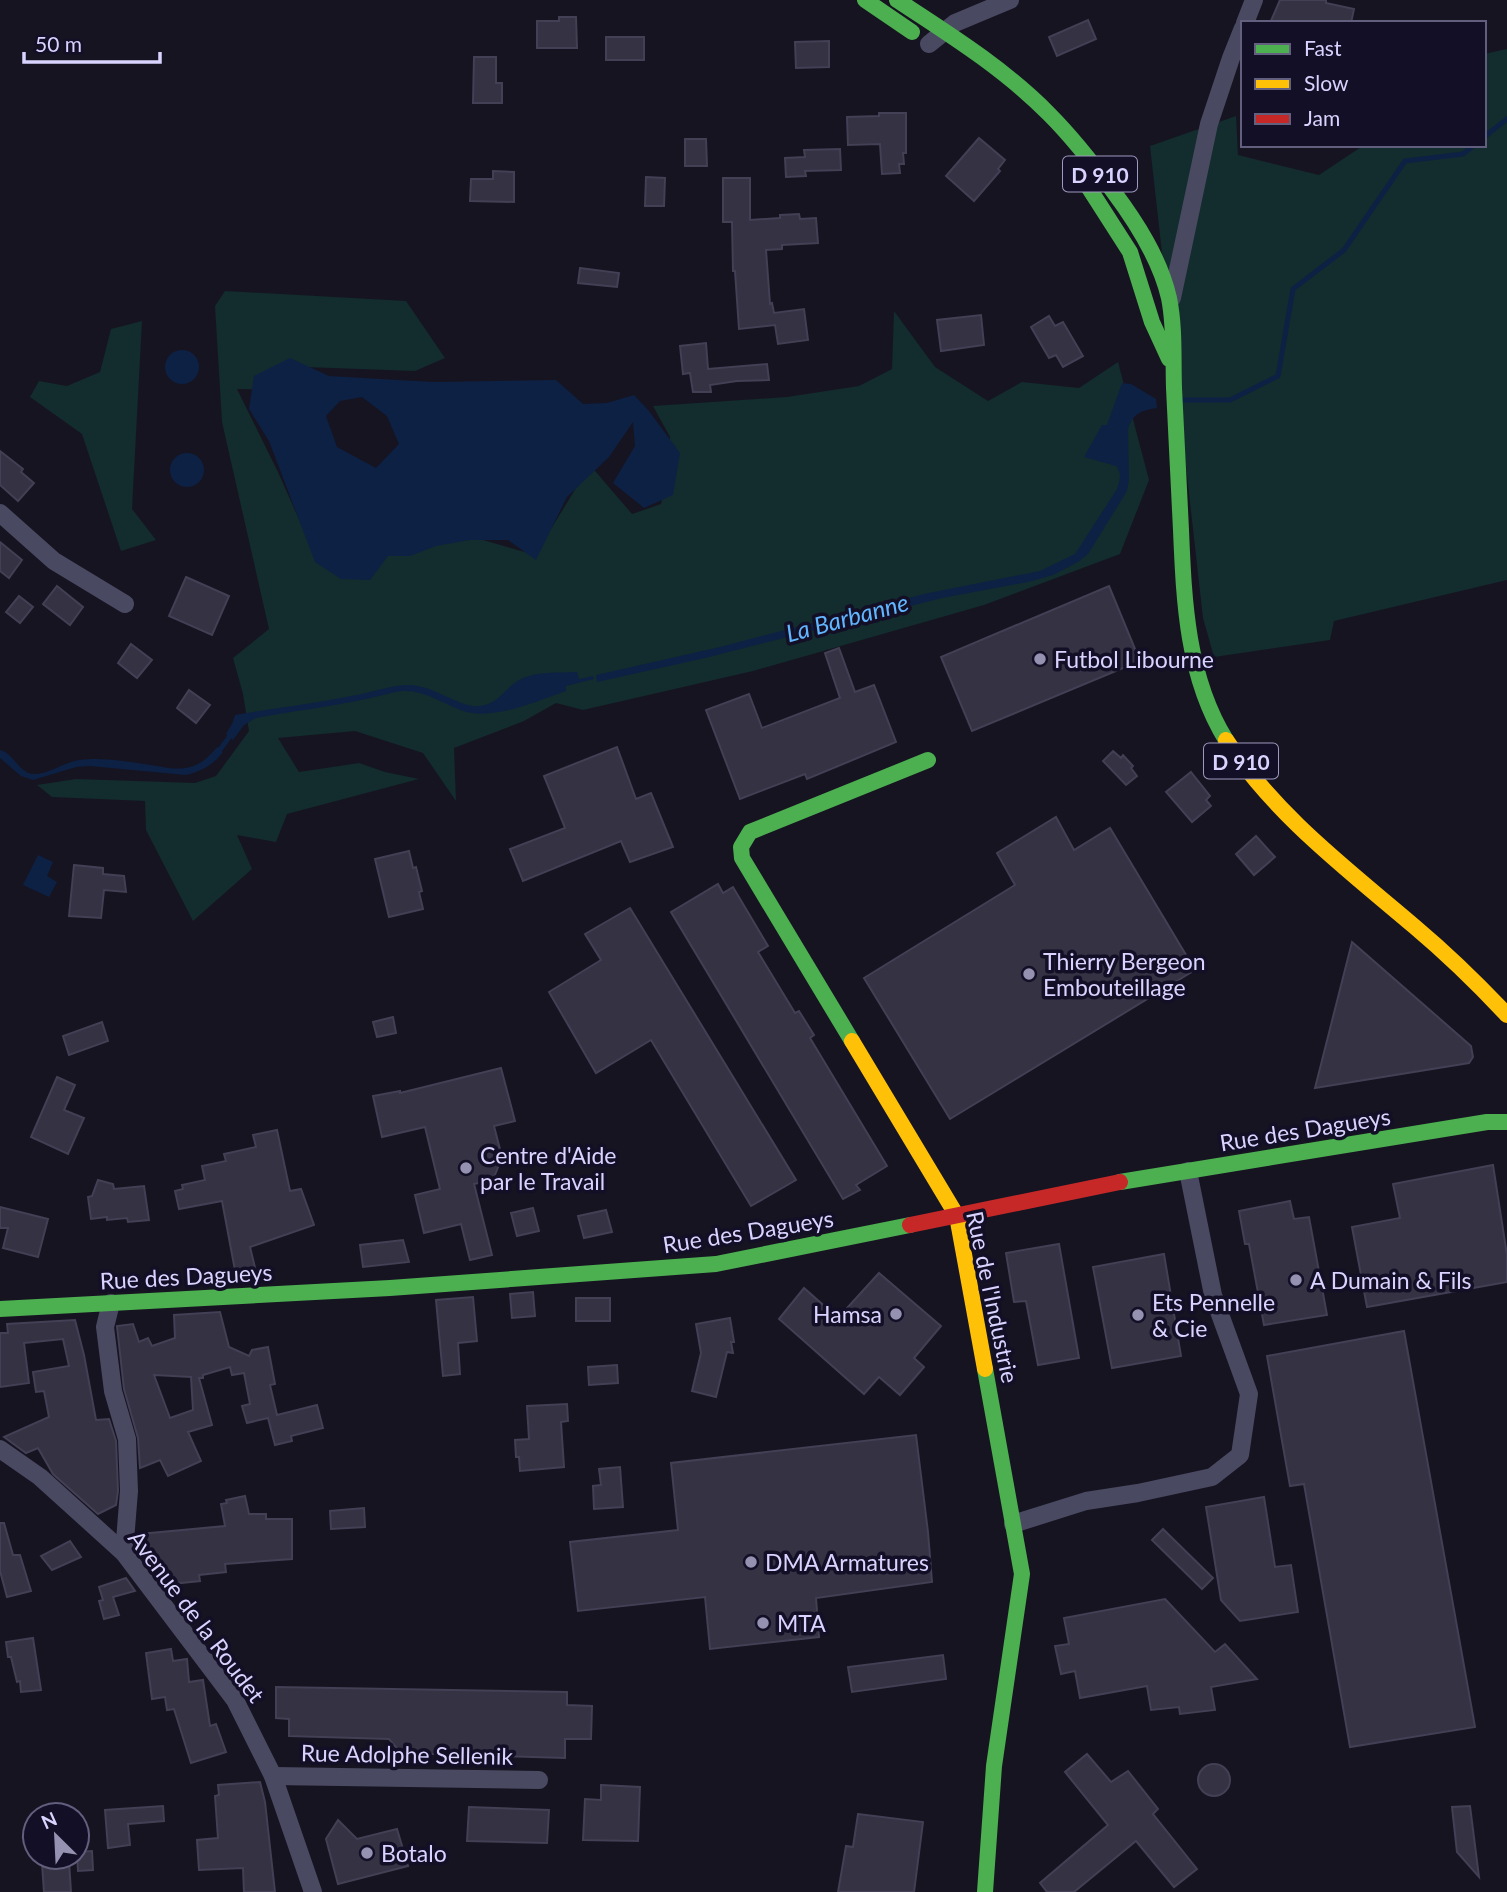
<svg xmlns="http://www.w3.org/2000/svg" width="1507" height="1892" viewBox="0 0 1507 1892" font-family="Lato,sans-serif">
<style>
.green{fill:#132c2d}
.water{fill:#0d2144;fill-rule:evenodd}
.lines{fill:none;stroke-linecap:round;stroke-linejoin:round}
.stream{stroke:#0d2144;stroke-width:5}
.building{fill:#343243;stroke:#433f54;stroke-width:2;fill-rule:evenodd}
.street{stroke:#4a4962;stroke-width:18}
.fast{stroke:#4caf50;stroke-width:16}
.slow{stroke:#ffc107;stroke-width:16}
.jam{stroke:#c62828;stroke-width:16}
.poi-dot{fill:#9591b1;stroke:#130f26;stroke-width:2.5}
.labels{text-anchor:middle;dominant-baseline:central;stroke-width:7;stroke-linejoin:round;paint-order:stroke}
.shield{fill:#130f26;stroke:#9e99be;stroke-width:2}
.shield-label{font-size:21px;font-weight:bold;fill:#d9d4ff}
.poi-label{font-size:23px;fill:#d9d4ff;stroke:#130f26;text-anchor:start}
.street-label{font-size:23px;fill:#d9d4ff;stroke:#130f26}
.water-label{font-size:24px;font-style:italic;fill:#62b6ff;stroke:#130f26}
</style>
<rect width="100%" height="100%" fill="#161421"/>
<g class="green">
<polygon points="1507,49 1507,580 1334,621 1330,640 1214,657 1203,618 1150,146 1236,116 1238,155 1319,175 1364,145 1484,145 1484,54"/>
<polygon points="225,291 406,301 445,358 415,371 304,367 288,390 237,389 278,472 306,535 441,528 535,555 590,465 632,514 661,504 669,466 670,437 653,406 787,397 859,386 892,369 894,311 935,367 988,401 1022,382 1079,388 1118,362 1149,480 1120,554 984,605 753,671 583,710 556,703 524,721 454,748 456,801 423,753 355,731 278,738 299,772 359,763 385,772 419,779 287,814 276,842 237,835 252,869 193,921 146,830 145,801 52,797 37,785 76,779 195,783 216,776 249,731 243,694 233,658 269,629 222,422 215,306"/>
<polygon points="142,321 132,509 156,540 121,551 82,434 30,397 39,381 67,386 100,372 111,329"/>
</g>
<g class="water">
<circle cx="182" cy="367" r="17"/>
<path d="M 290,358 L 329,376 L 433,382 L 556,380 L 583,404 L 607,403 L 634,395 L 649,411 L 680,453 L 673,495 L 644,508 L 613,483 L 635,446 L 633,422 L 609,457 L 567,497 L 536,560 L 508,540 L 470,540 L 436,546 L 410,556 L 388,556 L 370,580 L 341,579 L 315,562 L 269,441 L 249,409 L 254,376 ZM 362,397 L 387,416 L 399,444 L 376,468 L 337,447 L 326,416 L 340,401 Z"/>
<path d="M 1122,383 L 1131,384 L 1156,399 L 1157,408 C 1142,410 1132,414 1128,430 L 1129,480 L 1127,491 L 1088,554 L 1078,562 L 1053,575 L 1028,582 L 942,598 L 705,658 L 597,682 L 596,675 L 720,647 L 924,594 L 1040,571 L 1075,554 L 1079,548 L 1117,489 C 1120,480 1122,474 1116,466 L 1084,457 L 1102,425 L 1107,425 Z"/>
<circle cx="187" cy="470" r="17"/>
<path d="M 577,672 L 579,679 L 593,676 L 594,679 L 566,686 L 566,691 C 537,701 494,721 463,711 C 444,704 424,690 403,691 C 391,692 378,697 366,699 C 330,707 292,711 256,718 L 244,725 L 233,740 L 226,734 L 232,724 L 235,715 C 274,708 313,704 351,696 C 370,693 390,685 409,685 C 434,685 461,709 480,706 C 499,704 505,688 519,680 C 536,671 558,673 577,672 Z"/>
<path d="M 217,747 L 223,752 C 213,765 202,771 186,775 L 90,766 L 76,767 L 33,780 L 21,776 L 0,758 L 0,750 C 14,753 19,774 34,774 C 50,774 64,762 80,760 C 98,757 126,761 144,764 C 176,769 194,776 217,747 Z"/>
<polygon points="38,855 53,862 47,876 57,882 49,897 23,885"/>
</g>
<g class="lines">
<g class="stream">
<polyline points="1484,137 1507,119"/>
<polyline points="1183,400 1230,400 1278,376 1293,289 1344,250 1405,161 1463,154 1474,145"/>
<polyline points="216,755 233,732"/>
</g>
</g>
<g class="building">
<polygon points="1280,0 1326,0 1326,3 1354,9 1351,23 1270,23"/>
<polygon points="559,17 576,17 577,48 537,48 537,21 559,21"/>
<polygon points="1088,20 1096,39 1057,56 1049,37"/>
<rect x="606" y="37" width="38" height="23"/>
<polygon points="829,41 829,67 796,68 795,42"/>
<polygon points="474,57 496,57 496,83 502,83 502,103 473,103"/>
<polygon points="879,113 906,113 906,153 903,153 904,164 899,164 900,173 882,174 880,144 848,145 847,117 879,116"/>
<polygon points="979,138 1005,160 998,169 1000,171 974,201 946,176"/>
<polygon points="685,139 706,139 707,166 685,166"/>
<polygon points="840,149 841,170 805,171 806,176 786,177 785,158 805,157 804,150"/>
<polygon points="493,171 514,172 514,202 470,201 471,179 493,179"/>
<polygon points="646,177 665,178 664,206 645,206"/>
<polygon points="723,178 750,178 750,220 780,218 780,215 799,214 800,219 816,218 818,243 782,245 782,249 766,250 770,304 772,303 774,313 804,309 808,340 778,344 775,325 739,329 735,271 733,271 732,222 723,222"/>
<polygon points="580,268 619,273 617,287 578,283"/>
<polygon points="981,315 984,345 941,351 937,320"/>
<polygon points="1049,316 1055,326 1063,322 1083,356 1063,367 1056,355 1049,358 1031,327"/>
<polygon points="706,343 708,369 767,364 769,380 737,381 710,385 711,392 693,392 690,373 683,374 680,346"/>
<polygon points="0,451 23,469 21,472 34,483 18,501 0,485"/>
<polygon points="0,542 22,560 9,578 0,571"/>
<polygon points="186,577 229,596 212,635 169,616"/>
<polygon points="57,586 83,607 70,625 43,604"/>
<polygon points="1109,586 1140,661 972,731 941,657"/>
<polygon points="19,596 33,607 20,623 6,612"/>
<polygon points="131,644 152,660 137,678 118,663"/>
<polygon points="839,648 855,692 874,685 896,742 807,779 805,774 740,799 706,710 749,694 762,728 840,698 825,653"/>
<polygon points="189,690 210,705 196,723 177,708"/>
<polygon points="617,747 636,799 651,793 673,847 630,862 621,841 523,881 510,849 565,828 544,776"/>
<polygon points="1113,751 1121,758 1123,755 1133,766 1131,768 1137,776 1126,785 1103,761"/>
<polygon points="1191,772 1210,796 1206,800 1211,806 1192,822 1166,792"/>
<polygon points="1056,817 1074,850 1110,828 1195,970 950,1119 864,978 1015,885 997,853"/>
<polygon points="1256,836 1275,857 1254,875 1236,854"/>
<polygon points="409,851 413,868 416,867 422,891 419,892 423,909 389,917 375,859"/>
<polygon points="74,865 103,868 103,874 124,876 126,892 104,890 101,918 69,916"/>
<polygon points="718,884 723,893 733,887 768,946 758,952 795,1013 799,1011 814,1035 810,1038 887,1166 856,1185 860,1190 843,1199 671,912"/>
<polygon points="630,908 796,1180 751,1206 651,1040 596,1073 549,992 601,960 585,934"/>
<polygon points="1352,942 1471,1046 1473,1057 1469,1063 1315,1088"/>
<polygon points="393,1017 396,1033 377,1037 373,1022"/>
<polygon points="102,1022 108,1041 69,1055 63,1036"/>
<polygon points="501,1068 515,1121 494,1126 502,1157 493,1180 474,1184 492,1255 470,1260 461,1224 424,1233 415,1195 440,1189 425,1127 382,1137 373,1096 400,1091 400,1093"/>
<polygon points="57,1077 75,1085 64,1110 84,1118 68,1154 31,1137"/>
<polygon points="277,1130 290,1191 301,1189 314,1225 250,1247 258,1280 237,1281 222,1201 179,1209 175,1191 183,1189 182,1185 205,1180 202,1166 226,1161 224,1154 256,1147 253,1135"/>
<polygon points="1493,1165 1507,1255 1507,1282 1367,1307 1352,1227 1400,1218 1393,1184"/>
<polygon points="98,1180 113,1184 114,1189 144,1186 149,1220 128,1222 127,1218 107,1220 107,1217 91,1219 88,1197 92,1196"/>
<polygon points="1290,1201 1294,1219 1309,1217 1327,1315 1264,1325 1249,1244 1245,1244 1239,1211"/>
<polygon points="0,1207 48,1219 38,1257 3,1248 8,1228 0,1228"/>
<polygon points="533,1208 539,1231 517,1236 511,1213"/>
<polygon points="606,1210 612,1232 584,1238 578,1216"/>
<polygon points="403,1240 409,1262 363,1267 360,1245"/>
<polygon points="1059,1244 1079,1358 1038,1365 1026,1301 1014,1302 1006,1253"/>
<polygon points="1164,1254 1181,1356 1112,1368 1093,1267"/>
<polygon points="879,1273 941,1326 914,1358 924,1367 900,1395 879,1377 864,1394 779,1319 804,1288 838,1318"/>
<polygon points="533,1292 535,1316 512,1318 510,1294"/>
<polygon points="473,1297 477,1341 458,1343 460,1374 443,1376 436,1300"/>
<rect x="576" y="1298" width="34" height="23"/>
<path d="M 220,1312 L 229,1347 L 249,1356 L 252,1350 L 268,1347 L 275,1384 L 270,1385 L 277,1415 L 317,1405 L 323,1428 L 291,1436 L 292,1441 L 275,1445 L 268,1418 L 247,1423 L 242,1406 L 250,1404 L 244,1373 L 232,1375 L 230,1367 L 203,1375 L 203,1378 L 199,1378 L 212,1425 L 188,1432 L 201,1461 L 168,1476 L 160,1460 L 140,1468 L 138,1438 L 124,1389 L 117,1326 L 133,1324 L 139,1342 L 148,1338 L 152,1346 L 175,1338 L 174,1315 ZM 154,1375 L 191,1377 L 193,1410 L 170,1418 Z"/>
<polygon points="730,1318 734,1342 731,1342 733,1353 727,1352 716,1397 692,1391 701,1353 696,1324"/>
<polygon points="75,1320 84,1355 96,1420 109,1419 116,1441 118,1491 116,1505 98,1514 53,1474 38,1448 26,1453 4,1437 49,1417 44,1391 36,1392 33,1372 69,1366 63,1339 24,1343 29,1383 0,1387 0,1333 8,1333 7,1324"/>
<polygon points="1404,1331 1475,1727 1350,1747 1304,1484 1290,1486 1267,1356"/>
<polygon points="617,1365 618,1383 589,1385 588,1367"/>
<polygon points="567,1404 568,1421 561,1422 564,1467 520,1471 519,1457 516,1457 515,1440 529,1439 527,1406"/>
<polygon points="916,1435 928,1532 932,1582 816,1598 819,1637 710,1649 705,1597 578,1611 570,1542 678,1530 671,1463"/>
<polygon points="620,1467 623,1507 594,1509 593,1486 601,1485 599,1469"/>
<polygon points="245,1496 249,1514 266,1514 266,1519 292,1519 292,1559 225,1564 226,1572 199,1575 200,1581 162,1585 156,1577 155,1559 145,1560 140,1534 225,1526 221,1504 227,1503 226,1500"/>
<polygon points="1264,1497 1275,1567 1291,1565 1298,1612 1240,1621 1221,1600 1206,1507"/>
<polygon points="364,1508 365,1527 331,1529 330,1511"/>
<polygon points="0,1523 4,1523 13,1555 20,1555 31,1591 7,1597 0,1571"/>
<polygon points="1163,1529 1213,1578 1202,1589 1152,1540"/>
<polygon points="70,1541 81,1557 52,1570 41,1556"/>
<polygon points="126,1578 135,1591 113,1597 119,1615 104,1619 99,1601 103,1600 99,1587"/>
<polygon points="1165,1599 1215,1652 1225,1644 1257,1679 1211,1687 1215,1710 1180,1714 1179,1707 1151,1710 1147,1686 1080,1698 1075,1671 1061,1674 1055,1646 1069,1644 1064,1618"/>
<polygon points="33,1638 41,1690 21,1692 20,1681 17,1682 11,1657 8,1657 6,1642"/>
<polygon points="171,1649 173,1661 187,1659 189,1682 203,1680 210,1726 216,1724 226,1752 191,1763 174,1709 167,1710 165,1697 152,1699 146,1653"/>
<polygon points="943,1655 946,1679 852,1692 848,1667"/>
<polygon points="276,1687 567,1692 567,1705 592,1706 591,1739 565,1739 565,1758 401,1753 389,1739 289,1736 289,1719 276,1718"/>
<polygon points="1087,1754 1111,1782 1128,1771 1158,1809 1153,1814 1197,1869 1174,1887 1136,1841 1074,1892 1047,1892 1040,1883 1108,1825 1065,1772"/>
<circle cx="1214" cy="1780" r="16"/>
<polygon points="260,1782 265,1802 275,1892 244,1892 243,1868 199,1870 197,1840 218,1838 215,1796 219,1795 218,1785"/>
<polygon points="601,1785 640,1787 638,1841 583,1840 585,1799 601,1800"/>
<polygon points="163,1806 164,1821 128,1824 130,1845 108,1848 105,1810"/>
<polygon points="1470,1806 1479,1877 1457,1852 1452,1807"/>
<polygon points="469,1807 549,1810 547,1843 467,1841"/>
<polygon points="858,1814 923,1822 914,1892 838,1892 846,1846 853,1847"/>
<polygon points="338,1820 357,1839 397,1829 408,1866 338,1884 326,1839"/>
<polygon points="92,1851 93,1870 78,1871 77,1852"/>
<polygon points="69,1861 71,1892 44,1892 42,1864"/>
</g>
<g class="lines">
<g class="street">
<polyline points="1245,23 1254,0"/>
<polyline points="929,44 955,23 1010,0"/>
<polyline points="1172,298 1209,124 1231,58 1243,28"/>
<polyline points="0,513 54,561 125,604"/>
<polyline points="111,1303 105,1327 113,1391 127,1439 129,1491 124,1553"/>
<polyline points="0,1449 40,1477 124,1553 235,1700 273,1776 313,1892"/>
<polyline points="1013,1524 1086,1501 1138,1493 1212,1477 1240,1455 1249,1394 1213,1295 1188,1171"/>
<polyline points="273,1776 539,1780"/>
</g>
<g class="fast">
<polyline points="865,0 912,32"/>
<path d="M 897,0 C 949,34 1005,69 1049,114 C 1072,137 1094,165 1113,191 C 1137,223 1160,259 1169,298 C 1175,328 1173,358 1174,388 C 1176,435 1179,483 1181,530 C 1184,602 1187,677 1226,740"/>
<polyline points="1087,185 1130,252 1152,322 1169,359"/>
<polyline points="852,1041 742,858 741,847 750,832 928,760"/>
<polyline points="1120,1182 1487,1122 1507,1122"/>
<polyline points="0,1309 390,1288 716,1264 910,1225"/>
<polyline points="985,1369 1022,1574 994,1766 985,1892"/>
</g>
<g class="slow">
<path d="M 1226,740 C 1275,815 1347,869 1415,927 C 1447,954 1478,984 1507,1015"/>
<polyline points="852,1041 957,1216 985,1369"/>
</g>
<polyline class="jam" points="910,1225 1120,1182"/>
</g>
<g class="poi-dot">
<circle cx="1040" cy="659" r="7"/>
<circle cx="1029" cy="974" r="7"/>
<circle cx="466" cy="1168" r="7"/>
<circle cx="1296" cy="1280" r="7"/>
<circle cx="896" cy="1314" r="7"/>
<circle cx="1138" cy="1315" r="7"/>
<circle cx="751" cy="1562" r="7"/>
<circle cx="763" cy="1623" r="7"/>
<circle cx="367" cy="1853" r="7"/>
</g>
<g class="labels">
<g class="shield">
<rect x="1063" y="156.5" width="74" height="35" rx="5"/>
<rect x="1204" y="743.5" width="74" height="35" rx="5"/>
</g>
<g class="shield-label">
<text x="1100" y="174">D 910</text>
<text x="1241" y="761">D 910</text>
</g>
<g class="poi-label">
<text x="1054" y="659">Futbol Libourne</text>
<text x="1043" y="961">Thierry Bergeon<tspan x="1043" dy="26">Embouteillage</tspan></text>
<text x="480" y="1155">Centre d'Aide<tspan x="480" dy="26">par le Travail</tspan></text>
<text x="1310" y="1280">A Dumain &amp; Fils</text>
<text x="1152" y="1302">Ets Pennelle<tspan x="1152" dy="26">&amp; Cie</tspan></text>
<text x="882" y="1314" text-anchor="end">Hamsa</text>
<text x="765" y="1562">DMA Armatures</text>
<text x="777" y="1623">MTA</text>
<text x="381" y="1853">Botalo</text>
</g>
<g class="street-label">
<text transform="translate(1305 1129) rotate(-9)">Rue des Dagueys</text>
<text transform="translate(748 1231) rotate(-9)">Rue des Dagueys</text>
<text transform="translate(186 1276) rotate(-3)">Rue des Dagueys</text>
<text transform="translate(993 1297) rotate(78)">Rue de l'Industrie</text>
<text transform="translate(197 1616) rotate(53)">Avenue de la Roudet</text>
<text transform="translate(407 1754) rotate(1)">Rue Adolphe Sellenik</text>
</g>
<g class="water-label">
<text transform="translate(847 617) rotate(-15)">La Barbanne</text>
</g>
</g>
<rect x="1241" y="21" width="245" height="126" fill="#130f26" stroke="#625e7d" stroke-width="2"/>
<rect x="1255" y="44" width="35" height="10" fill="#4caf50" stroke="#625e7d" stroke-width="2"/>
<text x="1304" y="56" font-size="21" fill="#d9d4ff">Fast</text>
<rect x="1255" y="79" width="35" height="10" fill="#ffc107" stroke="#625e7d" stroke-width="2"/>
<text x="1304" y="91" font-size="21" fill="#d9d4ff">Slow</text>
<rect x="1255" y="114" width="35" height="10" fill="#c62828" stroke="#625e7d" stroke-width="2"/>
<text x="1304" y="126" font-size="21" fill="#d9d4ff">Jam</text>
<g transform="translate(56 1836) rotate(336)"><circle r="33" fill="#130f26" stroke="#625e7d" stroke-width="2"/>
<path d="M0-5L12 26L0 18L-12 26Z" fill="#9591b1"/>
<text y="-10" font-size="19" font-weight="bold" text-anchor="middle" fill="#d9d4ff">N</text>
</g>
<path d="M24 52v10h136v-10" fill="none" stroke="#d9d4ff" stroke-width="3.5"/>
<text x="35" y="52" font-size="21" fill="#d9d4ff" stroke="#130f26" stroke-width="5" paint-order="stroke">50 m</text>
</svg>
